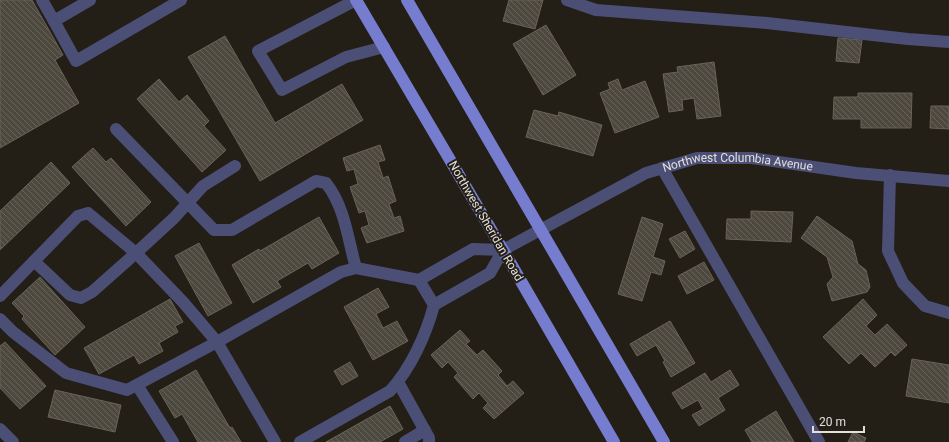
<svg xmlns="http://www.w3.org/2000/svg" width="949" height="442" viewBox="0 0 949 442" font-family="Roboto,sans-serif">
<style>
.building{fill:url(#building-back-hatch);stroke:#696359}
.lines{fill:none;stroke-linecap:round;stroke-linejoin:round}
.minor{stroke:#4b4f76;stroke-width:12}
.major{stroke:#767dcf;stroke-width:12}
.labels{text-anchor:middle;dominant-baseline:central;stroke-width:4;stroke-linejoin:round;paint-order:stroke}
.street-label{font-size:12px;fill:#e3dfda;stroke:#231e16}
</style>
<defs>
<pattern id="building-back-hatch" width="6" height="6" patternUnits="userSpaceOnUse"><rect width="6" height="6" fill="#4e493f"/><path d="M-1 5l2 2M0 0l6 6M5-1l2 2" fill="none" stroke="#67635a"/></pattern>
</defs>
<rect width="100%" height="100%" fill="#231e16"/>
<g class="building">
<polygon points="0,0 32,0 63,55 55,60 79,103 0,148"/>
<polygon points="509,0 543,0 535,29 503,21"/>
<polygon points="546,25 576,75 543,95 513,44"/>
<polygon points="225,36 275,123 342,84 363,120 260,181 188,57"/>
<polygon points="838,38 862,40 859,63 836,61"/>
<polygon points="714,62 721,116 697,119 694,98 682,100 683,110 669,112 663,74 678,72 677,67"/>
<polygon points="159,79 179,102 187,95 209,121 204,126 226,150 202,172 137,99"/>
<polygon points="618,79 622,90 645,81 659,117 615,133 600,93 610,89 608,83"/>
<polygon points="858,93 912,93 911,128 861,128 861,119 833,119 834,97 858,97"/>
<polygon points="931,106 949,106 949,129 930,128"/>
<polygon points="534,110 558,116 559,112 602,125 593,156 526,137"/>
<polygon points="380,145 385,160 378,162 383,178 388,176 396,201 389,204 394,218 400,216 404,231 367,243 361,228 369,225 365,211 359,213 350,187 358,184 354,169 347,171 343,158"/>
<polygon points="93,148 106,162 111,158 151,202 126,226 72,167"/>
<polygon points="51,162 70,183 0,250 0,211"/>
<polygon points="751,211 793,212 791,242 726,239 727,219 751,219"/>
<polygon points="817,216 852,241 858,264 866,270 870,287 867,292 832,301 827,284 833,277 827,257 801,238"/>
<polygon points="319,217 339,253 312,269 308,263 277,281 281,287 253,303 232,265 259,249 260,251"/>
<polygon points="642,217 663,224 653,257 665,261 661,275 651,272 642,301 618,294"/>
<polygon points="685,231 695,249 680,258 669,239"/>
<polygon points="199,243 232,303 208,316 175,256"/>
<polygon points="704,262 714,280 687,294 678,276"/>
<polygon points="40,277 85,327 55,355 22,319 24,316 12,303"/>
<polygon points="378,288 389,307 376,314 383,328 397,321 408,341 373,360 344,307"/>
<polygon points="170,299 183,322 175,326 178,332 159,343 163,351 139,364 134,355 99,374 84,348"/>
<polygon points="863,299 877,315 866,326 875,335 887,324 907,345 895,356 891,352 875,367 861,353 849,364 823,337"/>
<polygon points="670,321 695,363 671,377 663,362 665,361 656,345 637,356 630,344"/>
<polygon points="460,330 470,341 466,344 477,355 483,350 502,371 498,375 507,386 513,381 524,393 494,419 483,408 488,403 479,393 473,399 454,377 458,373 448,362 442,368 431,355"/>
<polygon points="5,342 46,386 20,409 0,388 0,346"/>
<polygon points="912,359 949,365 949,403 906,396"/>
<polygon points="350,362 358,376 342,385 334,371"/>
<polygon points="196,370 230,428 232,427 241,442 198,442 182,414 175,418 159,391"/>
<polygon points="730,370 739,385 718,398 725,410 699,426 692,415 703,409 698,400 682,409 672,393 705,373 711,382"/>
<polygon points="55,390 121,405 115,432 48,417"/>
<polygon points="390,406 403,429 380,442 326,442"/>
<polygon points="776,411 794,442 752,442 745,430"/>
<polygon points="853,432 866,438 864,442 848,442"/>
</g>
<g class="lines">
<g class="minor">
<polyline points="42,0 54,21 90,0"/>
<polyline points="356,0 258,51 282,90 346,57 384,47"/>
<polyline points="567,0 596,10 767,23 908,39 949,42"/>
<polyline points="54,21 76,61 181,0"/>
<path d="M 116,129 L 214,230 L 232,230 L 316,181 L 326,183 C 345,207 348,240 356,268"/>
<polyline points="662,168 819,442"/>
<polyline points="890,175 888,251 903,283 925,306 949,313"/>
<polyline points="34,261 70,295 81,298 92,292 136,253 174,218 203,186 235,166"/>
<polyline points="0,296 78,216 88,213 136,253 183,302 217,342 275,442"/>
<polyline points="434,305 490,273 503,250"/>
<path id="s1" d="M 0,319 L 13,332 L 66,373 L 127,390 L 217,342 L 341,272 L 356,268 L 419,280 L 473,249 L 503,250 L 646,173 L 697,158 L 752,158 L 856,173 L 949,181"/>
<polyline points="398,382 429,438 429,442"/>
<polyline points="137,385 173,442"/>
<polyline points="0,429 13,442"/>
<path d="M 300,442 L 390,391 C 411,368 426,335 434,305 L 419,280"/>
<polyline points="405,442 425,430"/>
</g>
<g class="major">
<polyline points="356,0 503,250 614,442"/>
<polyline points="407,0 664,442"/>
</g>
</g>
<g class="labels">
<g class="street-label">
<text stroke="none"><textPath href="#s1" startOffset="821">Northwest Columbia Avenue</textPath></text>
<text transform="translate(486 221) rotate(60)">Northwest Sheridan Road</text>
</g>
</g>
<path d="M813 426v6h51v-6" fill="none" stroke="#e3dfda" stroke-width="2"/>
<text x="819" y="426" font-size="12" fill="#e3dfda" stroke="#231e16" stroke-width="3" paint-order="stroke">20 m</text>
</svg>
